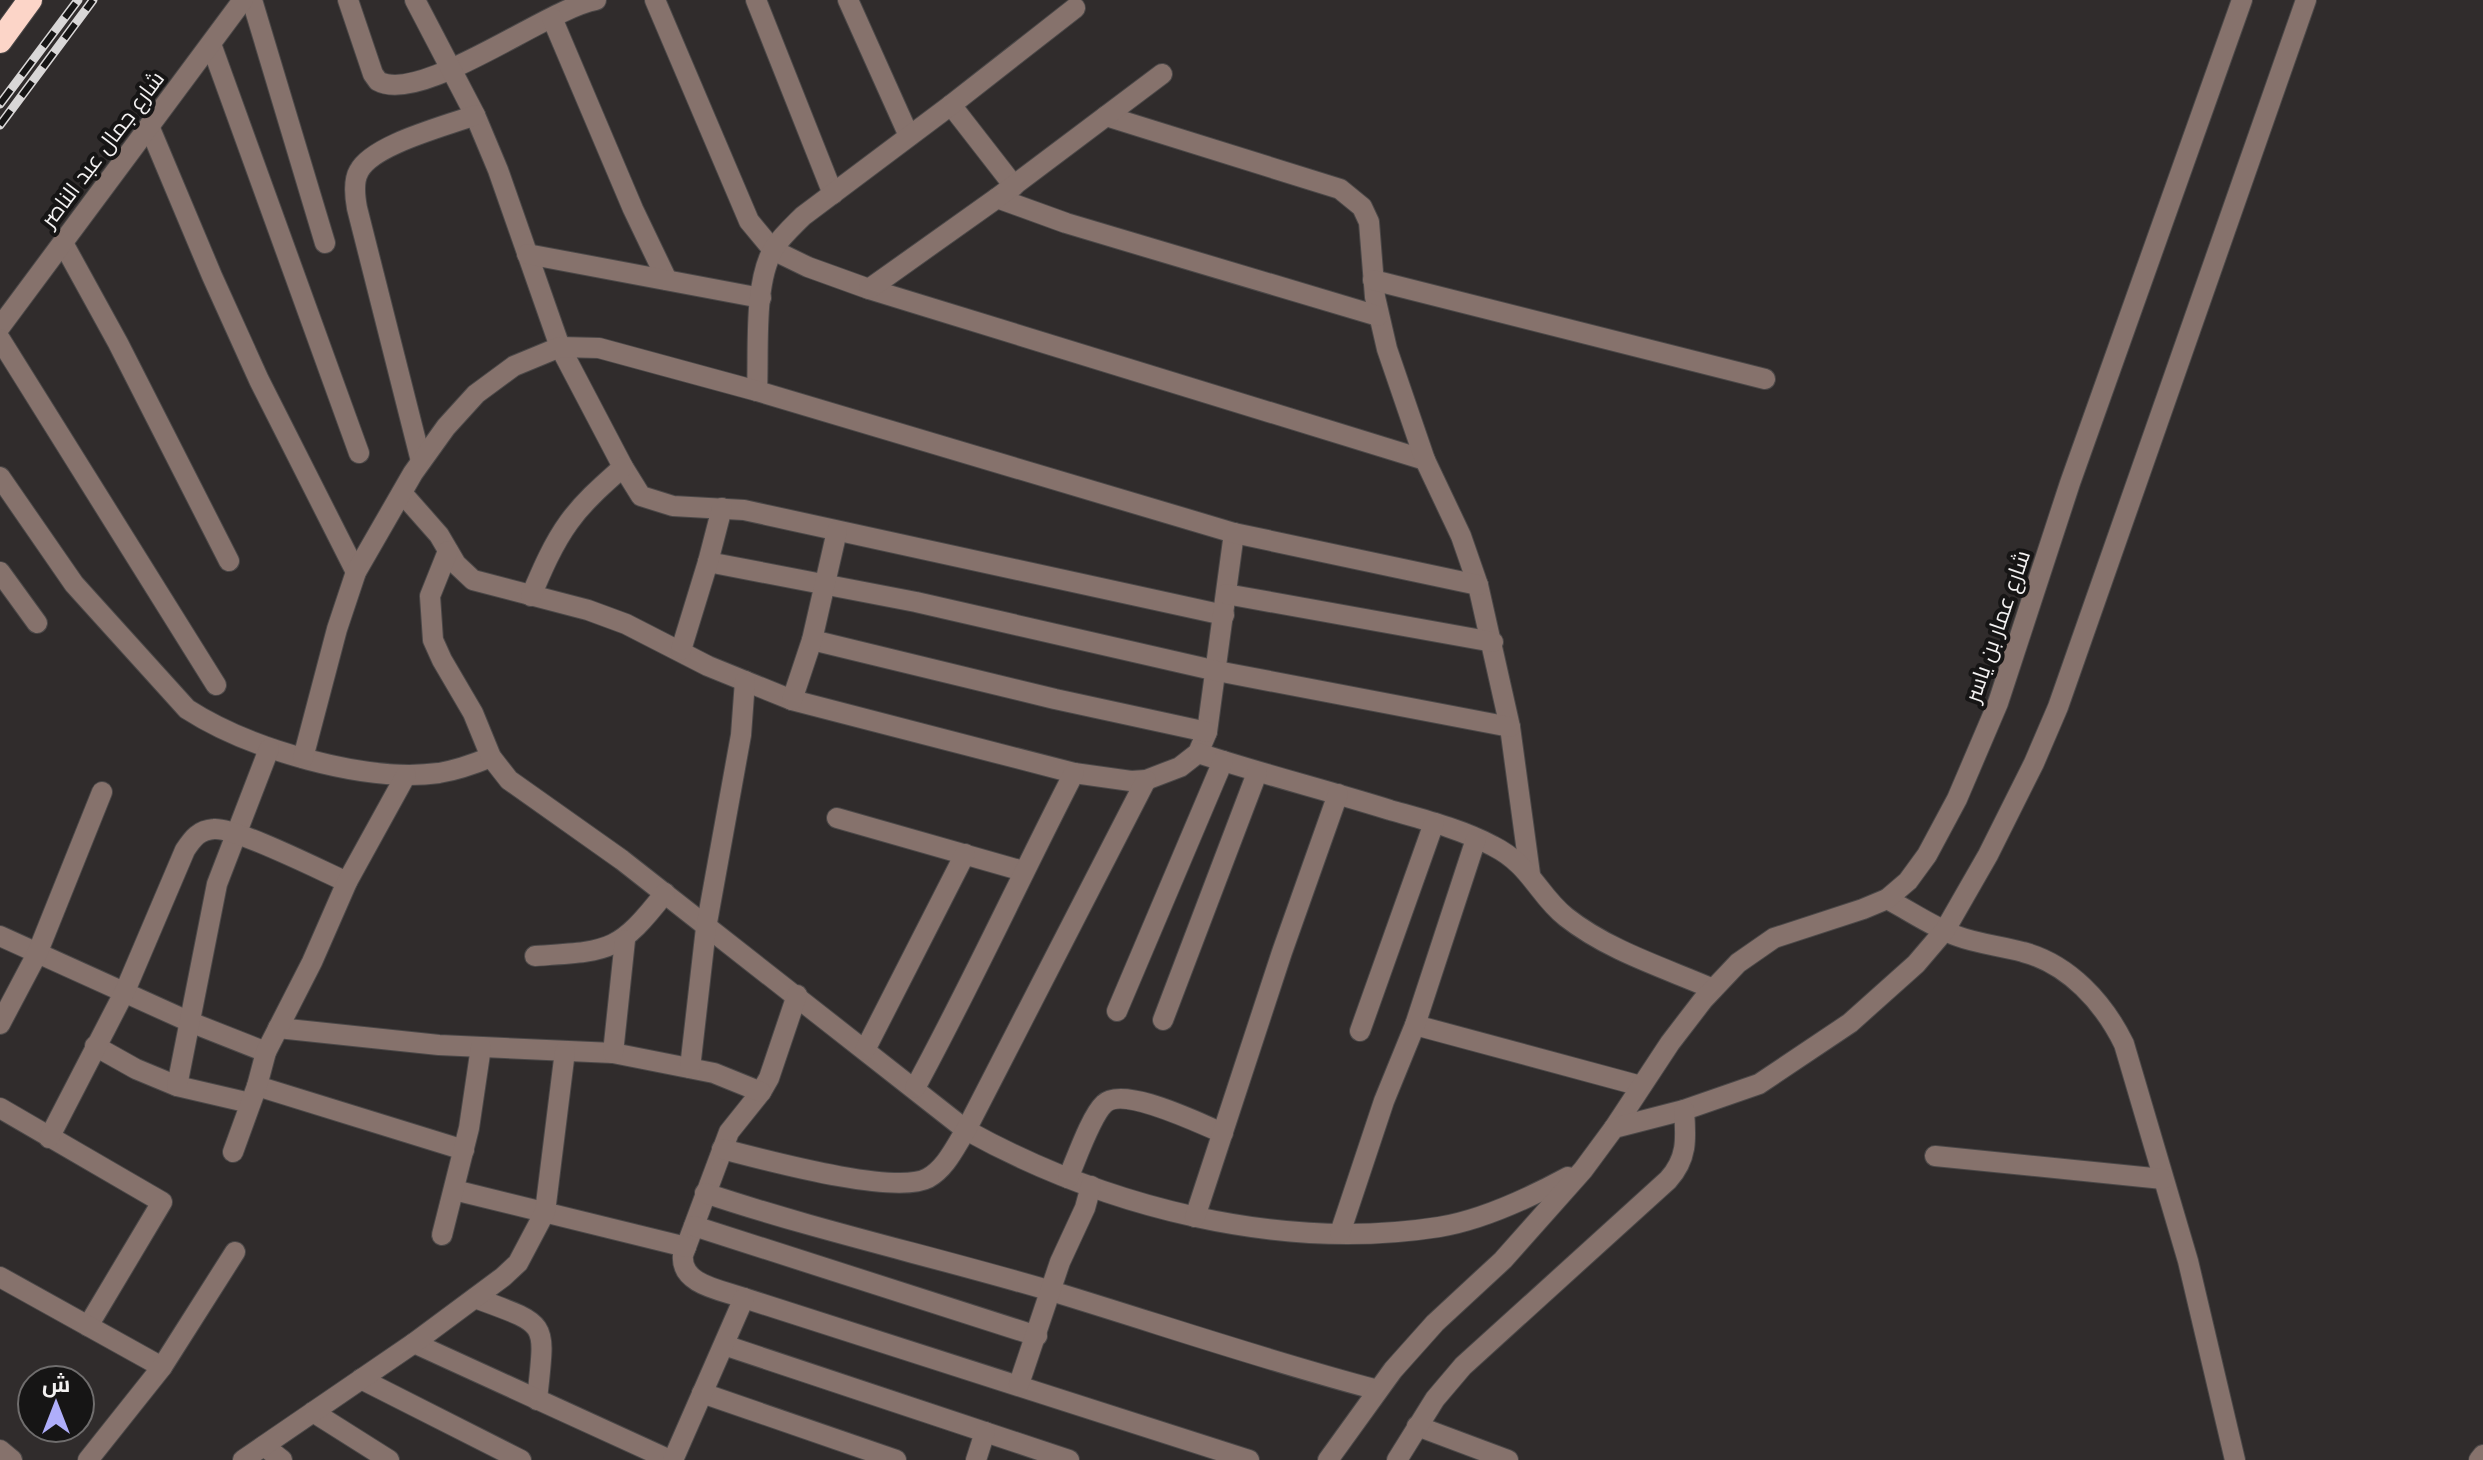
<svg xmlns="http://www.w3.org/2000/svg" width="2483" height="1460" viewBox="0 0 2483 1460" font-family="Quicksand,Cairo,sans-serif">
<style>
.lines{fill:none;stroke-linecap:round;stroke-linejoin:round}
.minor-casing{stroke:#4b4848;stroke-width:22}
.highway-casing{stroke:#4b4848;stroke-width:26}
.minor{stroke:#86726c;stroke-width:20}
.highway{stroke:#fcd5c8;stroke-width:24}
.rail-casing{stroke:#d9d7d7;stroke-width:9}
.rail{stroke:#161515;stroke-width:6;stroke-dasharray:18;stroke-linecap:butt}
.labels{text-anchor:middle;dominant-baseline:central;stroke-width:8;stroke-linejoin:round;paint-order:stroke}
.street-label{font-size:22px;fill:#f4f2f2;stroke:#161515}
</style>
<rect width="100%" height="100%" fill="#302c2c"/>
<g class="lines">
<defs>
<g id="minor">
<polyline points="252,0 325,243"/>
<path d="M 348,0 L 373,74 L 378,81 C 421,105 546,9 596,0"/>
<polyline points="415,0 475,115 498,170 560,347 623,467 641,496 673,506 744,510 1224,615"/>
<polyline points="655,0 749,221 773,250 808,267 869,289 1425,460"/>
<polyline points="756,0 833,194"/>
<polyline points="848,0 909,136"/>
<polyline points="552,18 633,209 667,280"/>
<polyline points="211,44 359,453"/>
<polyline points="951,105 1014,186"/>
<polyline points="1106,116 1340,189 1362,207 1369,222 1375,297 1387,349 1425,460 1461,536 1478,585 1510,727 1530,874"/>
<polyline points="149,126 212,276 259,380 356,572"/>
<polyline points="997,198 1066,223 1378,316"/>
<polyline points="63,243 118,343 229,561"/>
<polyline points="527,254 761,298"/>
<polyline points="1373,280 1765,379"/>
<polyline points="869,289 997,198 1162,74"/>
<polyline points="0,327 243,0"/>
<polyline points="0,339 216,685"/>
<path d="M 757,391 C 759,351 753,283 774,248 C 782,236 793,226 803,216 L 951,105 L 1075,8"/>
<path d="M 421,461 L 357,208 C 355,197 353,181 359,171 C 373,144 447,126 475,115"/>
<path d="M 0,477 L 74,584 L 187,709 C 249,749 365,783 439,773 C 457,770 474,764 491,757"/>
<polyline points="402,493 439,535 456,564 473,580 588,610 626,624 708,666 792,700 1074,773 1131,781 1146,780 1180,767 1198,753 1207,732 1234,533"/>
<path d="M 448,551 L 430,596 L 433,640 L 442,660 L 473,713 L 491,757 L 509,780 L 622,860 L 966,1130 C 1105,1207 1280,1252 1439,1227 C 1483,1220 1529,1198 1568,1177"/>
<polyline points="708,562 916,602 1217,671 1510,727"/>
<polyline points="0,572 37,623"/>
<polyline points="1226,594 1493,642"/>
<path d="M 531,596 C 542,570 553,544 569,522 C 584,501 604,484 623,467"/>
<polyline points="812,640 1055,699 1207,732"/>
<polyline points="681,650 708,562 722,508"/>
<polyline points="792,700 812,640 837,531"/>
<path d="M 1198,753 C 1262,774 1326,790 1390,810 C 1425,820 1461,829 1493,846 C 1531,865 1538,895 1566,917 C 1609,951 1665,968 1713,989"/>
<polyline points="303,758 337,629 356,572 413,473 446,427 476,394 514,366 560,347 599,348 757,391 1234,533 1478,585"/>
<polyline points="837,818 1023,871"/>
<path d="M 1887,899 C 1910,911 1933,927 1957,936 C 1978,944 2002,946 2023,952 C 2069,964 2104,1003 2124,1044 L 2188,1261 L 2235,1460"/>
<polyline points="0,936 190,1022 266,1052"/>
<path d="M 535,956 C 610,951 618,953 665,893"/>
<path d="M 797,995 L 769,1078 L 761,1092 L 729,1132 L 683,1255 C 680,1285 722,1290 744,1298 L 1249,1460"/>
<polyline points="1117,1011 1223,761"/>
<polyline points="1163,1020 1257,773"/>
<polyline points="0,1024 37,954 102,792"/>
<polyline points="1415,1025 1641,1086"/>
<polyline points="278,1028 439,1045 613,1053 714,1073 761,1092"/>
<polyline points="1360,1031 1434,823"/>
<polyline points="95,1046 136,1069 177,1086 250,1103"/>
<polyline points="865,1050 965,854"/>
<polyline points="613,1053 625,940"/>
<polyline points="690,1068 706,928 741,735 745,681"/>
<polyline points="177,1086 217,884 269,749"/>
<polyline points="257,1086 464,1150"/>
<path d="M 915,1088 C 971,985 1020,878 1074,773"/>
<polyline points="0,1108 162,1202 88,1326"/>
<polyline points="1614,1128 1670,1043 1703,1000 1738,963 1774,938 1863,909 1887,899 1908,881 1927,855 1957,799 1998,703 2070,483 2242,0"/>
<path d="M 49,1138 L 125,991 L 185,850 C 193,838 199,830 214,829 C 235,827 322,871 347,882"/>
<path d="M 722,1149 C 762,1159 895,1196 928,1178 C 946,1168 955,1147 966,1130 L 1146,780"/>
<polyline points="233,1152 257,1086 266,1052 312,962 347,882 406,775"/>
<polyline points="1935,1156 2163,1179"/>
<path d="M 1068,1178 C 1076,1160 1091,1116 1104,1104 C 1123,1085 1200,1124 1223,1133"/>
<polyline points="454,1190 686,1247"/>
<path d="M 705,1193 C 819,1231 936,1257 1051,1291 C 1160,1324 1267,1361 1378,1390"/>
<polyline points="1195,1217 1282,952 1338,794"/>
<polyline points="694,1226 1037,1336"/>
<polyline points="1340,1233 1384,1101 1415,1025 1476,839"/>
<polyline points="442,1235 469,1128 481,1047"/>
<polyline points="0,1277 162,1367"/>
<path d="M 475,1298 C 551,1326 545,1320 537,1400"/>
<polyline points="414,1343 670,1460"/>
<polyline points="724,1345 1069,1460"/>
<polyline points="361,1379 521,1460"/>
<polyline points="1019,1384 1060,1262 1085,1208 1091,1186"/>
<polyline points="702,1393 896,1460"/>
<polyline points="313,1412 389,1460"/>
<polyline points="1417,1426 1508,1460"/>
<polyline points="264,1446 282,1460"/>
<polyline points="0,1450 12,1460"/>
<polyline points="88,1460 162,1367 235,1252"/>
<polyline points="243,1460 414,1343 503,1277 518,1263 545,1212 565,1051"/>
<polyline points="673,1460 744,1298"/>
<polyline points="976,1460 985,1432"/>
<polyline points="1328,1460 1393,1370 1435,1323 1503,1260 1583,1170 1614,1128 1684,1110 1759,1084 1850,1023 1916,964 1945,930 1988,855 2034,763 2058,707 2306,0"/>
<path d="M 1397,1460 L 1435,1399 L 1463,1366 L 1668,1180 C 1688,1158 1686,1138 1684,1110"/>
<polyline points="2479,1460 2483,1455"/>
</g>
<polyline id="highway" points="0,41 30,0"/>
</defs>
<use href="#minor" class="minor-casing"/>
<use href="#highway" class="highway-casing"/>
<use href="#minor" class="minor"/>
<use href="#highway" class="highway"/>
<defs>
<g id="rail">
<polyline points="0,104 78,0"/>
<polyline points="0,125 93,0"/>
</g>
</defs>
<use href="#rail" class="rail-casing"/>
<use href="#rail" class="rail"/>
</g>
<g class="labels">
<g class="street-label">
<text transform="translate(102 149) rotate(-53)">شارع جمال عبد الناصر</text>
<text transform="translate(1997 626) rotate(-71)">شارع عمار بن ياسر</text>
</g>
</g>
<g transform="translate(56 1404)"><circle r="38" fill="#161515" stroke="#6f6d6d" stroke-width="2"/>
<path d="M0-6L14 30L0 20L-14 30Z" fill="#afaefa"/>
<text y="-12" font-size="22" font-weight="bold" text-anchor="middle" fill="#f4f2f2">ش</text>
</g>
</svg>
